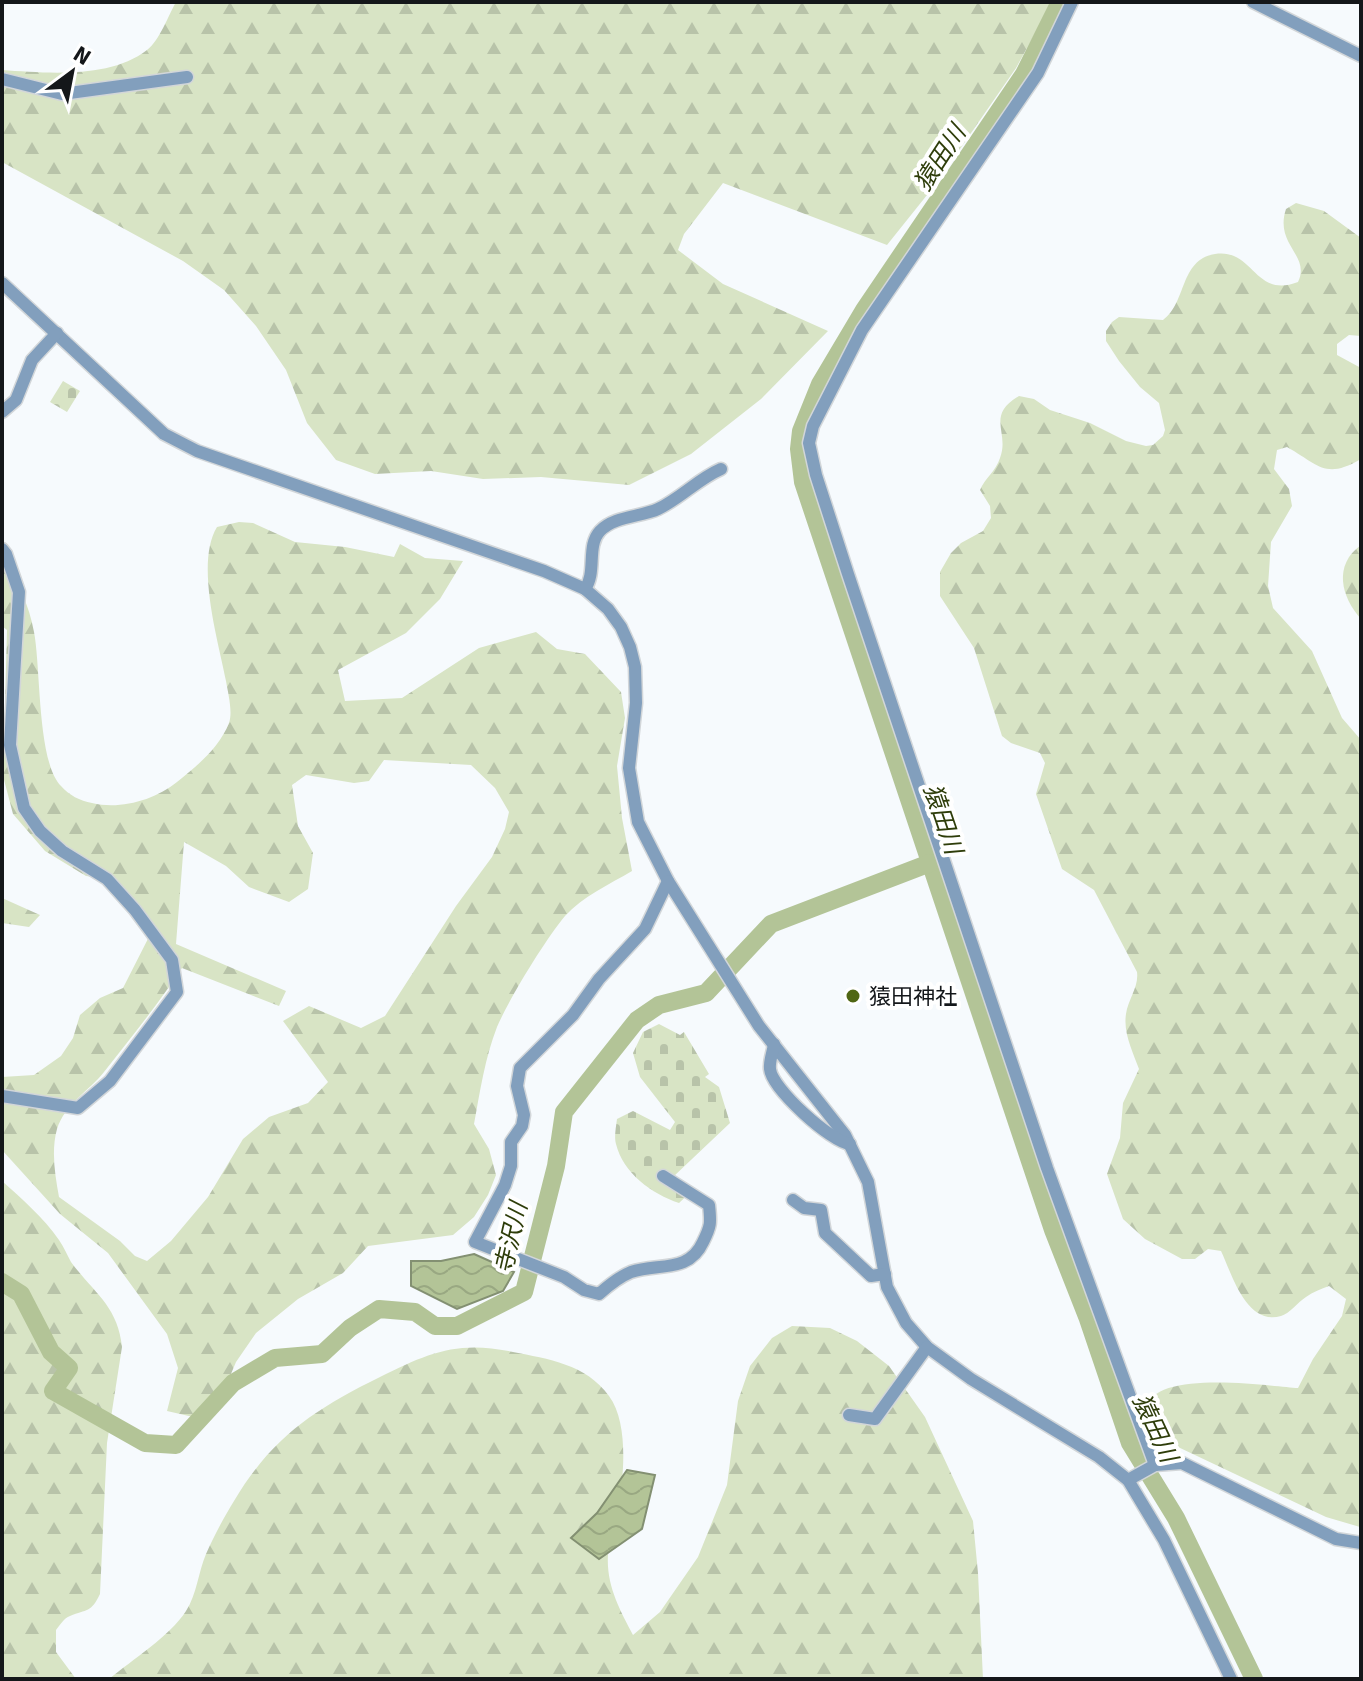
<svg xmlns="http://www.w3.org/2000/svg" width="1363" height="1681" viewBox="0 0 1363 1681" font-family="Signika,'Noto Sans JP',sans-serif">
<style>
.forest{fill:url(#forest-firs);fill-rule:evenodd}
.cemetery{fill:url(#cemetery-stones)}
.water{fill:url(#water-waves);stroke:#839072;stroke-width:2}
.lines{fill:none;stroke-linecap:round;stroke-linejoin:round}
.river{stroke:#b3c497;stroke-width:18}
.minor-casing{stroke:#d2d6d9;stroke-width:15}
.minor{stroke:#829fbd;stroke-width:12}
.poi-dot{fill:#4f6614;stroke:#fff;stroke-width:3}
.labels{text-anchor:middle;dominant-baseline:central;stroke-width:8;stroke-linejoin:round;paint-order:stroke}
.poi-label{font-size:22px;fill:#14171a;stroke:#fff;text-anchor:start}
.water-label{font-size:24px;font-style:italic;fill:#2e3d0a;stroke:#fff}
</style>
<defs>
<pattern id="forest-firs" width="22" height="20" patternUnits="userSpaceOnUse" patternTransform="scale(2)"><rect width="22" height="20" fill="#d8e4c5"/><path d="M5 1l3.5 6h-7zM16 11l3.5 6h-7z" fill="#b8c3a9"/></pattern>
<pattern id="cemetery-stones" width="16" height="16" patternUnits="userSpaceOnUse" patternTransform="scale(2)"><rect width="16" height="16" fill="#d8e4c5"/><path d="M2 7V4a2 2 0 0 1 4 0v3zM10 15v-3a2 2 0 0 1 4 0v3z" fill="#b8c3a9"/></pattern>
<pattern id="water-waves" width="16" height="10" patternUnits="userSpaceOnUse" patternTransform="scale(2)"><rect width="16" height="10" fill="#b3c497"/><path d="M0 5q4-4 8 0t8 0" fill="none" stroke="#99a882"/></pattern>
</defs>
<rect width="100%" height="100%" fill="#f6fafd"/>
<g class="forest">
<path d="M 176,2 L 1052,2 L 1016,68 L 935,185 L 887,245 L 723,183 L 684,234 L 678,250 L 723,284 L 828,331 L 761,399 L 691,454 L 629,485 L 541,477 L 483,479 L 431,471 L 375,474 L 336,460 L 307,423 L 286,370 L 256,326 L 224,290 L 183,261 L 2,162 L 2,70 C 47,73 110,79 147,50 C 160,40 168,16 176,2 Z"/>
<path d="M 1296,203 L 1324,211 L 1361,238 L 1361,336 L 1349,335 L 1337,344 L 1337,355 L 1361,368 L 1361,459 C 1325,480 1319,465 1287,447 L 1277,450 L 1274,469 L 1289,489 L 1292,506 L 1271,542 L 1268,586 L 1273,608 L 1312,651 L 1342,718 L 1361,740 L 1360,1527 L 1326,1517 L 1159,1438 C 1103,1361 1265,1386 1298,1388 L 1313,1359 L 1342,1316 L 1346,1299 L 1329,1286 C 1321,1289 1313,1292 1306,1297 C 1298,1302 1289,1314 1281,1316 C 1246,1326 1232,1274 1221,1251 L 1208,1249 L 1195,1259 L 1182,1259 L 1145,1239 L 1123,1219 L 1107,1174 L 1120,1138 L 1123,1103 L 1139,1069 C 1133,1052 1123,1033 1126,1014 C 1128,999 1139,987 1137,972 L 1094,890 L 1062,869 L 1036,794 L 1045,763 L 1040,753 L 1011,743 L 1002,736 L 974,648 L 940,596 L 940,572 L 951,553 L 961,543 L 983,531 L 991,518 L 990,506 L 980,490 C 985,478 996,471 1000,458 C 1010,432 985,416 1019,396 L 1034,399 L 1050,410 L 1090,423 L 1126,441 L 1146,446 L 1153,445 L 1163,436 L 1165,430 L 1159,403 L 1140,387 L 1119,361 L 1106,341 L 1106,331 L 1112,322 L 1119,317 L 1163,320 C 1187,303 1179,260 1215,254 C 1254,248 1254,299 1298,282 C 1311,255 1274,245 1286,209 Z"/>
<path d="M 239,522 L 253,523 L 295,542 L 345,547 L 394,557 L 400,544 L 425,558 L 463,561 L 440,599 L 406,633 L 338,670 L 345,701 L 402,698 L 479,648 L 536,632 L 557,649 L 585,654 L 621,692 L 625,718 L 617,766 L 622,818 L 632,871 C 610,884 582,897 565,916 C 545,940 509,999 497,1027 C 485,1058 480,1091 474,1124 L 489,1149 L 496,1175 L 488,1195 L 474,1217 L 453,1235 L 368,1246 L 343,1273 L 298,1299 L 256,1333 L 236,1362 L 220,1400 L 202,1419 L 167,1411 L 178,1368 L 167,1334 L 108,1253 L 60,1214 L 2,1150 L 2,1077 L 34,1075 L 61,1056 L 73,1038 L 80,1015 L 100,998 L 123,988 L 155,925 L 117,880 L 86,876 L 45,851 L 13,814 L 3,776 L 7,630 L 2,626 L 2,561 C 19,583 29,605 34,632 C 41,668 37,762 61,786 C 69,795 80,801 92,803 C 120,810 155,800 177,782 C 197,766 219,748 229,723 C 233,712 228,693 226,681 C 218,640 195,563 217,527 ZM 384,760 L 471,765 L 495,788 L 509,812 L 505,829 L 492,857 L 456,906 L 385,1016 L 361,1028 L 309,1006 L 283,1021 L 328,1082 L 308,1103 L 269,1117 L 243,1139 L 208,1197 L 171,1241 L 147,1261 L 135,1256 L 120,1241 L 59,1197 C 55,1175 51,1151 57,1129 C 65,1104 89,1091 104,1072 C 131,1038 158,1004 182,968 L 279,1006 L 286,991 L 176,944 L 184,842 L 226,866 L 249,887 L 289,902 L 308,889 L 313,853 L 298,826 L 292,785 L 306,775 L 354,783 L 369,781 Z"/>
<path d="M 1361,545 L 1361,619 C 1341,597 1333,565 1361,545 Z"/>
<polygon points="2,898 40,915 29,927 2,923"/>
<path d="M 2,1181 C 22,1199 43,1217 59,1240 C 64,1247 67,1255 71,1262 C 93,1292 118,1306 122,1347 L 107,1443 L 100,1594 C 91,1613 87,1609 70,1616 C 64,1618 60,1625 56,1630 L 56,1652 L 76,1679 L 2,1679 Z"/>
<path d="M 792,1326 L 830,1328 L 857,1341 L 889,1366 L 925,1417 L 973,1521 L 978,1573 L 983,1679 L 109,1679 C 132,1660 170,1636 186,1611 C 197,1594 198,1573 206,1554 C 214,1536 224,1517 234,1501 C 272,1437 315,1409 380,1377 C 428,1353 458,1340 513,1352 C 548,1359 586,1364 609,1396 C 629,1423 624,1477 618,1508 C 615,1523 609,1540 608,1555 C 606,1585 620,1610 633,1635 L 660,1612 L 698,1557 L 727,1485 L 738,1401 L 750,1366 L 772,1338 Z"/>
</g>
<g class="cemetery">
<polygon points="63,381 80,391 67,412 50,402"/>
<path d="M 659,1024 L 680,1035 L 684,1032 L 709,1074 L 705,1077 L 719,1087 L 730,1123 L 673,1177 L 693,1190 L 679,1203 C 652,1194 623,1173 616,1144 C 614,1137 616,1127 617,1119 L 633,1111 L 670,1130 L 675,1122 L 640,1077 L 633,1053 L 643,1032 Z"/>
</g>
<g class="water">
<polygon points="474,1254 514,1272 503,1291 457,1309 411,1286 411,1261 441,1261"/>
<polygon points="627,1470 655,1475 642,1529 599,1559 571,1538 597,1513"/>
</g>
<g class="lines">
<g class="river">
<polyline points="1060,2 1024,74 864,310 820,384 801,431 799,449 803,482 1053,1230 1088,1319 1130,1443 1176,1518 1254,1679"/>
<polyline points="2,1282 21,1294 51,1352 69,1368 53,1391 145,1443 176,1445 233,1383 275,1358 322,1354 350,1328 379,1309 415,1312 435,1326 457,1326 524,1292 556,1166 564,1112 637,1020 659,1005 706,993 771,924 930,863"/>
</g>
<defs>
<g id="minor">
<polyline points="1072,2 1038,73 862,330 813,426 809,443 816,475 848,574 1047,1168 1155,1465"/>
<polyline points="1253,2 1361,56"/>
<polyline points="2,79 62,94 187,77"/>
<polyline points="2,283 164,434 197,451 544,571 585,589 608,609 621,627 630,647 635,667 636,703 629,768 638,822 668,881 759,1026 845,1135 868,1182 887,1287 906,1323 927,1347 971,1379 1099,1457 1128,1480 1164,1540 1231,1679"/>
<polyline points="2,412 16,400 32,360 57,333"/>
<polyline points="2,549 6,554 19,592 10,745 24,808 40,831 62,851 107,879 135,910 172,960 177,992 110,1081 78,1108 2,1096"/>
<path d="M 585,589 C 597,572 586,546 600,531 C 614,516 641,517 658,509 C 681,498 698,479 721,469"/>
<path d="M 774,1044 C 773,1052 769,1061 770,1069 C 772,1089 831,1142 850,1144"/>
<path d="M 663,1176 L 709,1205 C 711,1223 711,1226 703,1242 C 689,1273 659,1263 631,1272 C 619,1277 609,1285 599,1294 L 584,1290 L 564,1277 L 475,1242 L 505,1185 L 511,1166 L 511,1142 L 522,1126 L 524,1115 L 517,1086 L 520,1068 L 573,1015 L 599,979 L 645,929 L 668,881"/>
<polyline points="793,1200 804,1208 821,1210 825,1233 871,1276 885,1274"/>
<polyline points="849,1415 875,1419 927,1347"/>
<polyline points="1128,1480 1155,1465 1182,1463 1336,1539 1361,1543"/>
</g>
</defs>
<use href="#minor" class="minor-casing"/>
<use href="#minor" class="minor"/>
</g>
<circle class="poi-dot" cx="853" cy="996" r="8"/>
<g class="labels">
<g class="poi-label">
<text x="869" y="996">猿田神社</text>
</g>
<g class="water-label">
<text transform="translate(940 158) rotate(-57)">猿田川</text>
<text transform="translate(943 819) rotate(71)">猿田川</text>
<text transform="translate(511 1238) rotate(-77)">寺沢川</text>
<text transform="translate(1155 1428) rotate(65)">猿田川</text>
</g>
</g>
<rect width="1363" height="1681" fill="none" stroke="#14171a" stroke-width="8"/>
<g transform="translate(72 72) rotate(32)" stroke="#ffffff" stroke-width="6" paint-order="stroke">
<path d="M0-6L14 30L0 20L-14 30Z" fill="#14171a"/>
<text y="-12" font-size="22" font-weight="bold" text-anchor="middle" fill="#14171a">N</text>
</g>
</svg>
